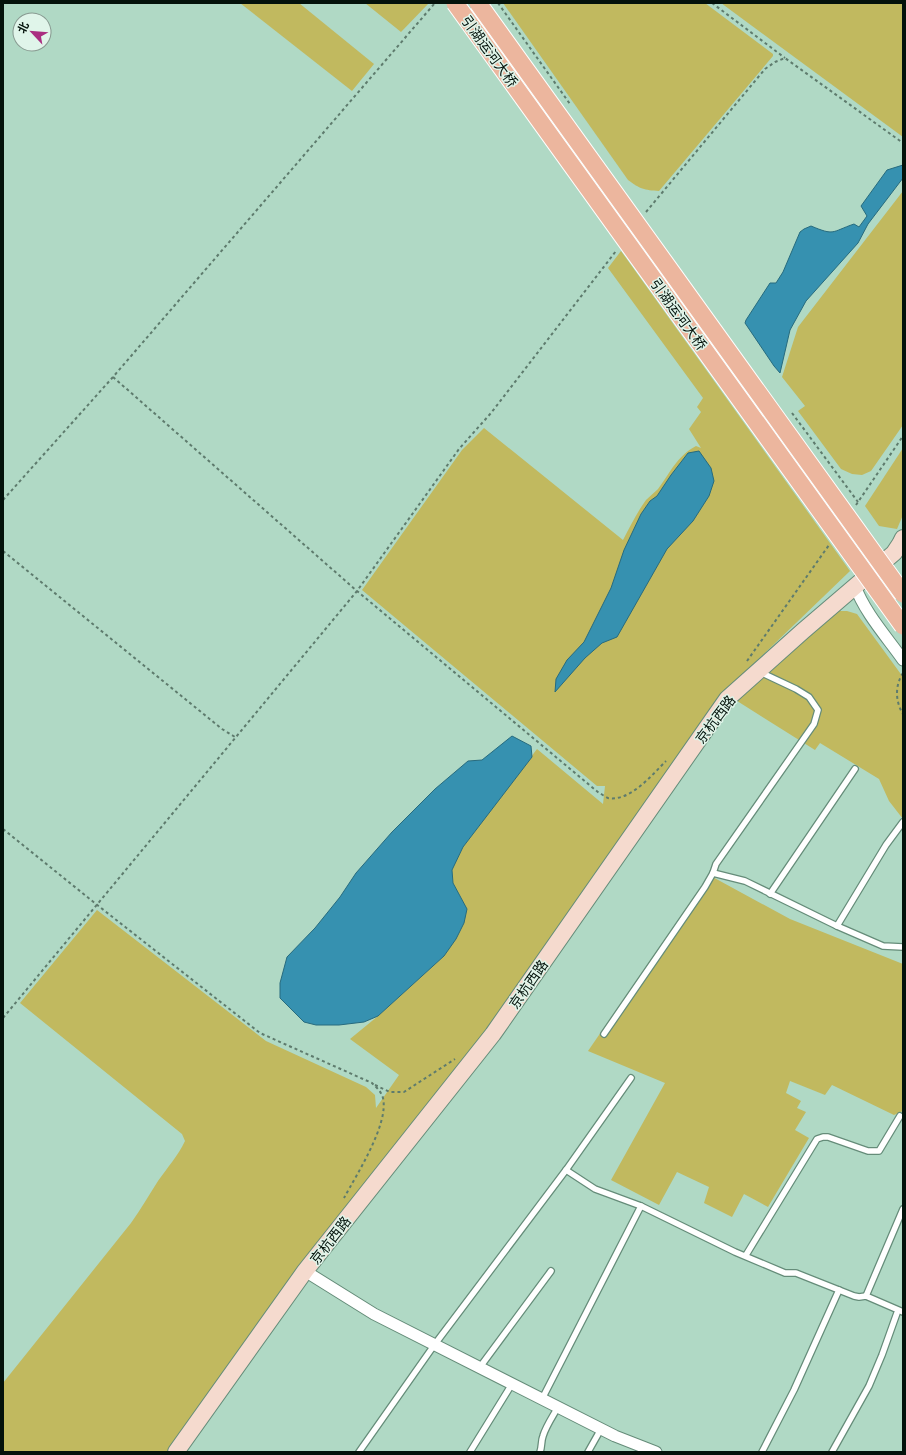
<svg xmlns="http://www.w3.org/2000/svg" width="906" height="1455" viewBox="0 0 906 1455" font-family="Manrope,'Noto Sans SC',sans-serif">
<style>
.green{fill:#c1b95f}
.water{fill:#3691b0;stroke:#276b7e}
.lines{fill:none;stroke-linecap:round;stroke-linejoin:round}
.service-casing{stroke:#658c79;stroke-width:8}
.minor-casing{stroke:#658c79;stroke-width:13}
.secondary-casing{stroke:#658c79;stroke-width:18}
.path{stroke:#5e7b6d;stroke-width:2;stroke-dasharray:3 3;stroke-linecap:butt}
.service{stroke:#fff;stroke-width:5.5}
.minor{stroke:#fff;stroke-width:11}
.secondary{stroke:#f5dace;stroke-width:16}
.primary-bridge-casing{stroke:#fff;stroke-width:19;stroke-linecap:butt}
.primary-bridge{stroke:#ecb69e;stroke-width:17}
.labels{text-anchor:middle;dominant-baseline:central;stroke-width:3;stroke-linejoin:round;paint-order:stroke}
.street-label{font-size:14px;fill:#04120b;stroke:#e0f5ea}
</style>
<rect width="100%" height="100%" fill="#b0d9c5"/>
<g class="green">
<polygon points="240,3 299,3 374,64 352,91"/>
<polygon points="365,3 429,3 401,32"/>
<path d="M 503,3 L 705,3 L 773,54 L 773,56 L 659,191 C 644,190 640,189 628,180 Z"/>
<polygon points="721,3 903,3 903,137"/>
<polygon points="903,191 903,425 871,471 862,475 852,474 841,469 798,411 805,406 782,377 798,327"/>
<path d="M 621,251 L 850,571 L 716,700 L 489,1027 L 169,1452 L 3,1452 L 3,1383 L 131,1223 C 141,1209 149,1195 158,1181 C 167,1168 178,1156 185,1141 L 182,1134 L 20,1003 L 97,910 L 266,1041 L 366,1087 L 375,1095 L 376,1108 L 399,1075 L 350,1039 L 378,1016 L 444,956 L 467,909 L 453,883 L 452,870 L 463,847 L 537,749 L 603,804 L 605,786 L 597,786 L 362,590 L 462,450 L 484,428 L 623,540 C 630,527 637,512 646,500 C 650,496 654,493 658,489 C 670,473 677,456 696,446 L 701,448 L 689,429 L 701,412 L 697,407 L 703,398 L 608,268 Z"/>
<polygon points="903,448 903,515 897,529 879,526 865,506"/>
<polygon points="834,611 847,611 857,614 903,677 903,819 889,801 879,779 820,743 815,750 734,699"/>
<polygon points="709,875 790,919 903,964 903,1111 894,1115 832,1085 825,1095 790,1081 786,1093 801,1101 797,1108 806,1112 795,1130 809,1138 768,1207 744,1194 732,1217 704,1203 709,1187 677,1172 659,1205 611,1180 665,1083 588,1051"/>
</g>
<g class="water">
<path d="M 903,165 L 903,178 L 868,224 L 858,243 L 806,301 L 790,330 L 780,373 L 774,366 L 745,323 L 746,320 L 770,283 L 776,283 L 783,272 L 800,232 L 804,229 L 811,226 C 835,236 831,232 854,224 L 859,227 L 867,216 L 861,206 L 887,170 Z"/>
<polygon points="699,451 711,468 714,481 709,496 693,521 667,549 617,637 602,643 585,658 555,692 556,679 567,660 584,642 611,588 624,550 641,514 650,501 657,496 671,475 688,453"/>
<polygon points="512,736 531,746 532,757 463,847 452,870 453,883 467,909 464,923 456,939 444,956 378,1016 364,1022 339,1025 316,1025 304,1022 280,998 280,983 287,957 315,928 340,897 356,873 392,832 435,789 468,761 482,760"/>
</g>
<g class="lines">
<defs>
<g id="service">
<polyline points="713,873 745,881 837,926 886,845 903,822"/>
<polyline points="770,894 855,769"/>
<polyline points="837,926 883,946 903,947"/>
<polyline points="604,1034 705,887 713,873 716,864 814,724 818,710 809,697 796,689 760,672"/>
<polyline points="566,1170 595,1189 641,1206 735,1252 785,1273 796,1273 854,1296 859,1297 866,1296 903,1312"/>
<polyline points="746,1255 817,1139 823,1137 828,1137 868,1151 879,1151 900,1116"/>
<polyline points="866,1296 903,1209"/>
<polyline points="480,1367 551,1271"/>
<polyline points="542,1399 641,1206"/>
<polyline points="359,1452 435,1344 566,1170 631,1078"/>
<polyline points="470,1452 512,1384"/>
<path d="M 540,1452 C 542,1447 541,1441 543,1436 C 546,1426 553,1416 558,1407"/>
<polyline points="588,1452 601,1429"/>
<polyline points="762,1452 794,1390 839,1290"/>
<polyline points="832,1452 869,1386 882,1355 897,1313"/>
</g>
<g id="minor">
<path d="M 855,586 C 865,613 886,636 903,660"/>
<polyline points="305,1271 374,1314 615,1436 656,1452"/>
</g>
<polyline id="secondary" points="176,1452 305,1271 493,1034 727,699 803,631 894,553 900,544 903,538"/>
</defs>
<use href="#service" class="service-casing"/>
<use href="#minor" class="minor-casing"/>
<use href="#secondary" class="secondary-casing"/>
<g class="path">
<polyline points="498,3 570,104"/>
<polyline points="712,3 785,58"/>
<polyline points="646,212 765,69 775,62 785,58 903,143"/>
<path d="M 113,377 L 357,591 L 599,793 C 602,794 605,797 608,798 C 630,802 652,775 666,761"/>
<polyline points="792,413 858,502"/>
<polyline points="3,500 113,377 435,3"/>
<polyline points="856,505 903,436"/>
<polyline points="3,551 222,729 235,737"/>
<polyline points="747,661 829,545"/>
<path d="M 903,673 C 895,685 895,701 903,714"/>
<path d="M 3,829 L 96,904 L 260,1033 L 372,1083 C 376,1087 381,1091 383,1098 C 389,1124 357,1174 344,1198"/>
<polyline points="3,1018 357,591 459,449 491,413 616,251"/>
<polyline points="375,1085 390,1092 404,1092 455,1059"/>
</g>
<use href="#service" class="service"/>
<use href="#minor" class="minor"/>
<use href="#secondary" class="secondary"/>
<defs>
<g id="primary-bridge">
<polyline points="455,3 903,626"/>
<polyline points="478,3 903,594"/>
</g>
</defs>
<use href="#primary-bridge" class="primary-bridge-casing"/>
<use href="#primary-bridge" class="primary-bridge"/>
</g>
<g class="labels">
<g class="street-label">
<text transform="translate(490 51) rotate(54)">引湖运河大桥</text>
<text transform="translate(679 314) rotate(54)">引湖运河大桥</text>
<text transform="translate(715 719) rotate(-53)">京杭西路</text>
<text transform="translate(528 984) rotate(-55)">京杭西路</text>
<text transform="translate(330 1240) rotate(-52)">京杭西路</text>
</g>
</g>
<rect width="906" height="1455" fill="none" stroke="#04120b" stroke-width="8"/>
<g transform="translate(32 32) rotate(296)"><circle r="19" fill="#e0f5ea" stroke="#889a91"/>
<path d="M0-3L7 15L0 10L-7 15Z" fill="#aa2e81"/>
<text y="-6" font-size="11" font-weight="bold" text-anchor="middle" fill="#04120b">北</text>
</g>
</svg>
